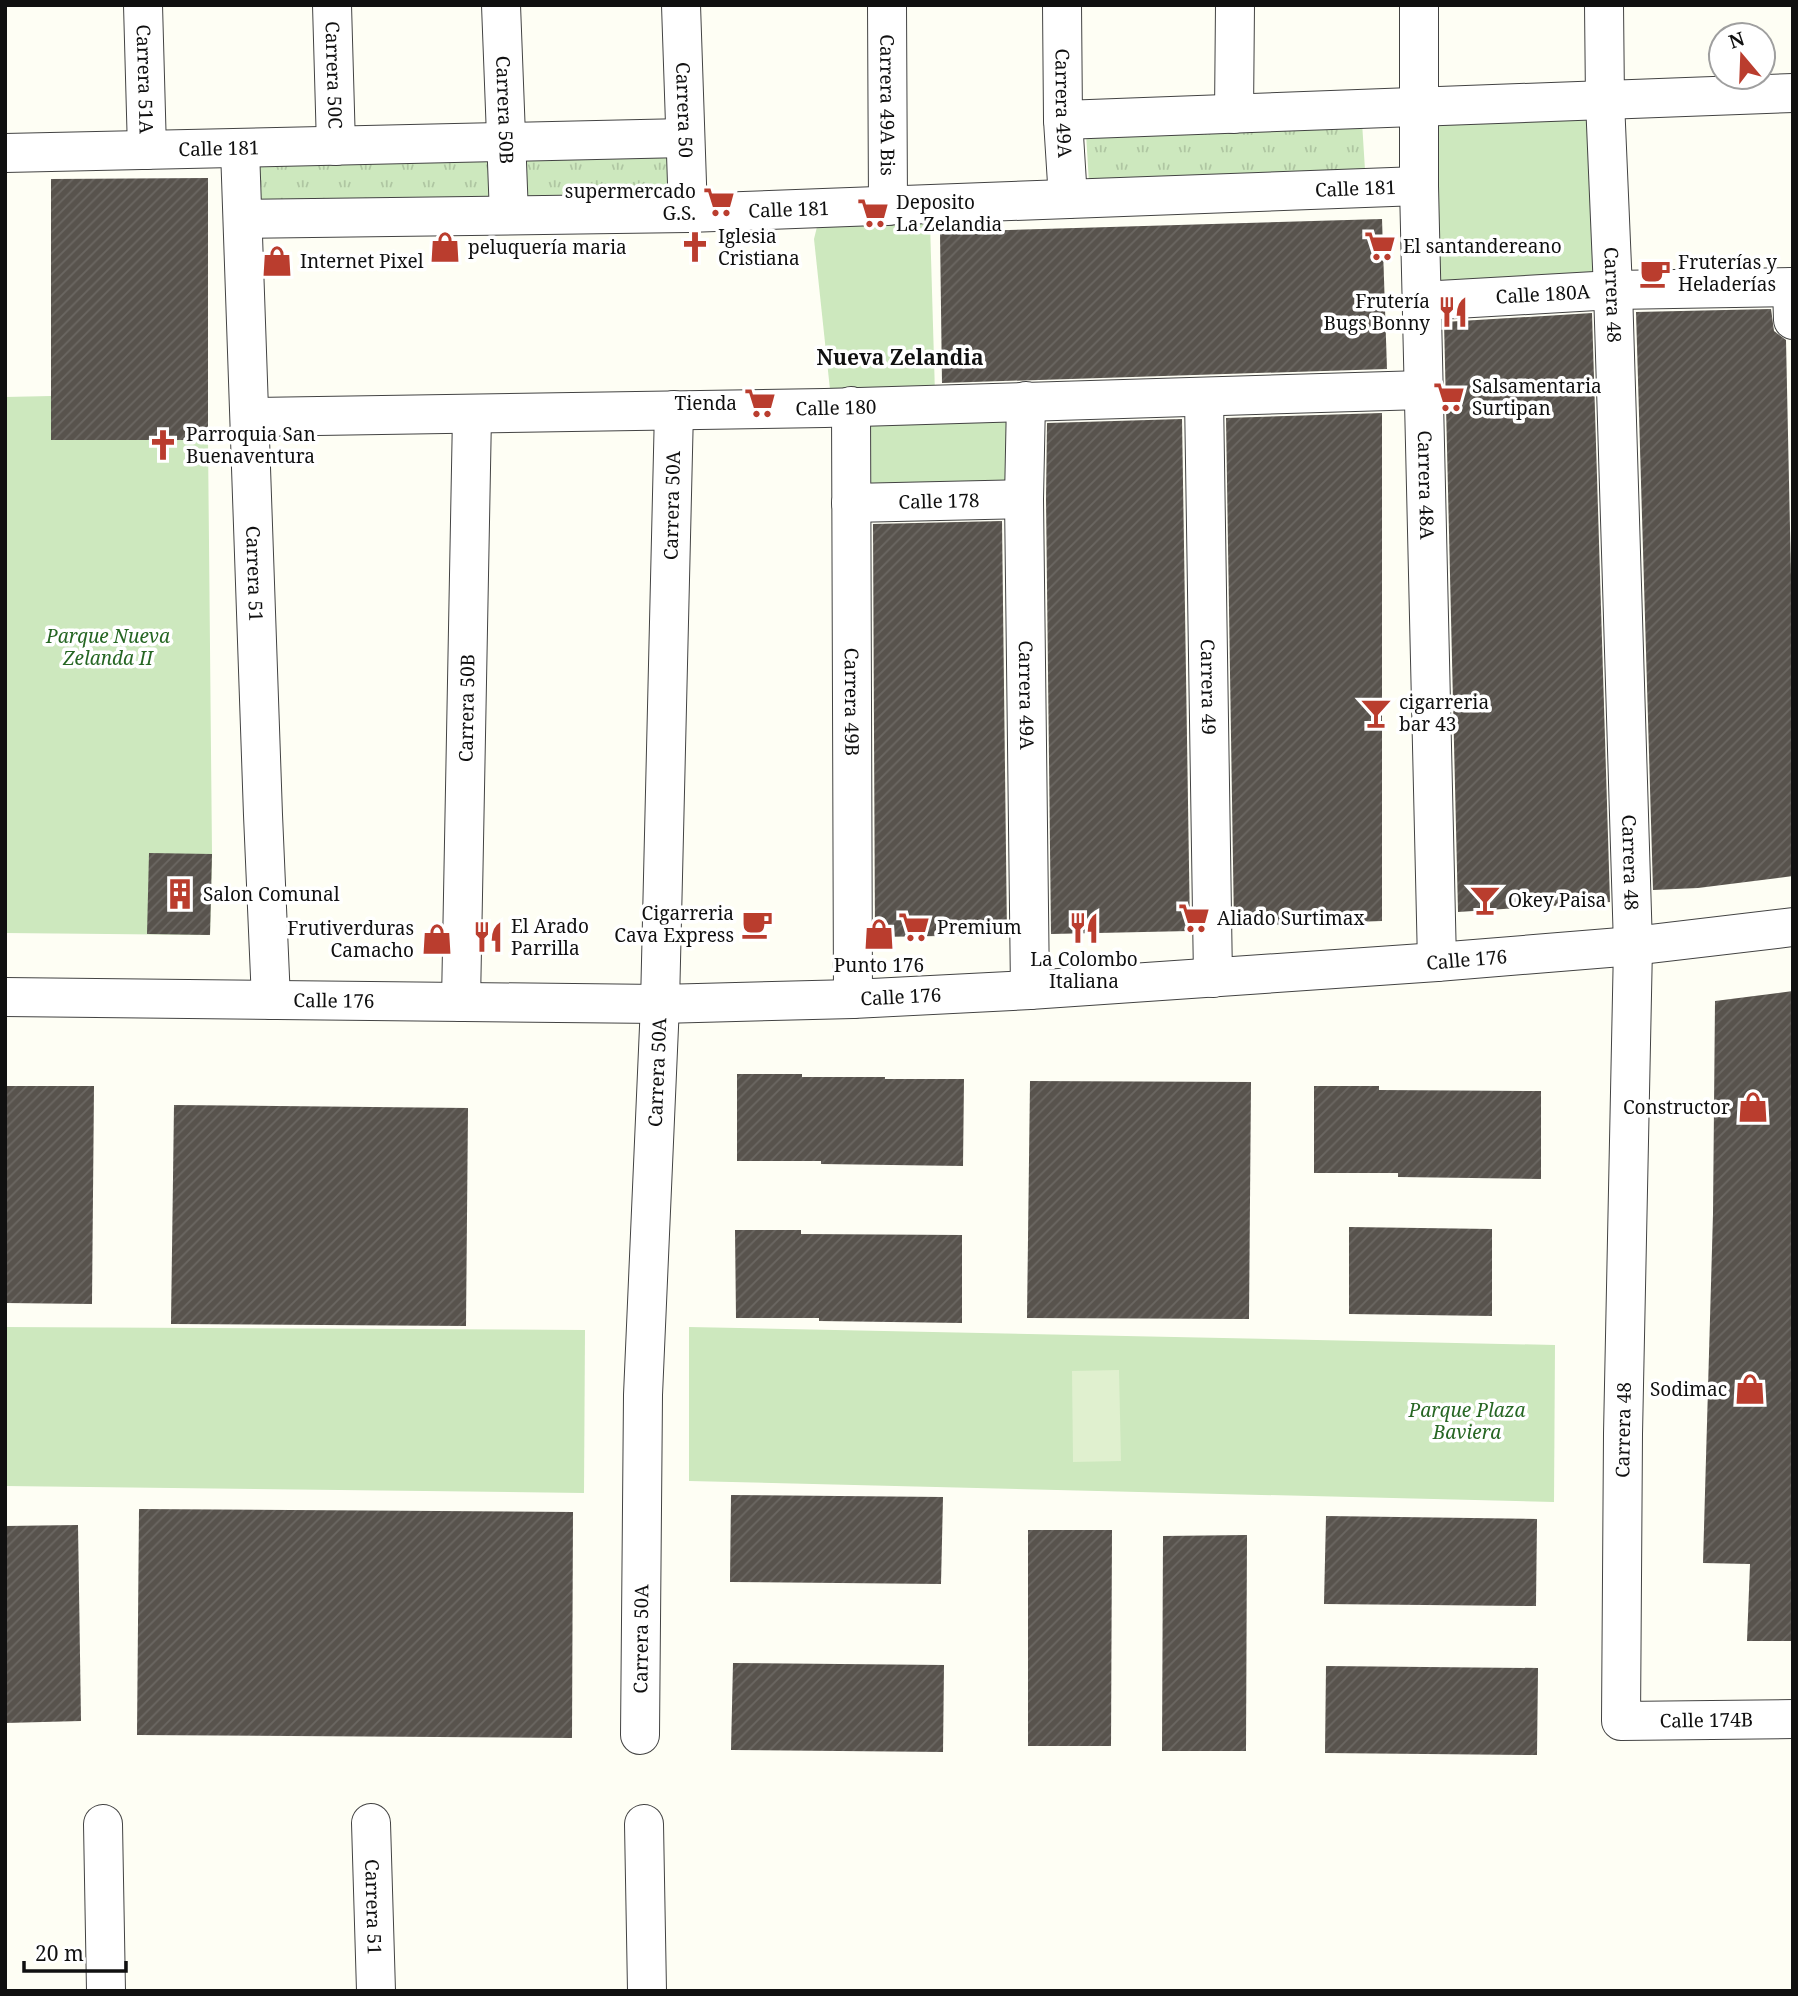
<svg xmlns="http://www.w3.org/2000/svg" width="1798" height="1996" viewBox="0 0 1798 1996" font-family="'Noto Serif',serif">
<style>
.grass{fill:url(#grass-tufts)}
.park{fill:#cde8be}
.pitch{fill:#e0f0cf}
.building{fill:url(#building-hatch)}
.lines{fill:none;stroke-linecap:round;stroke-linejoin:round}
.minor-casing{stroke:#434343;stroke-width:40}
.minor{stroke:#fff;stroke-width:38}
.labels{text-anchor:middle;dominant-baseline:central;stroke-width:7;stroke-linejoin:round;paint-order:stroke}
.street-label{font-size:19px;fill:#101010;stroke:#fff}
.poi-label{font-size:19px;fill:#101010;stroke:#fff;text-anchor:start}
.park-label{font-size:19px;font-style:italic;fill:#266623;stroke:#fff}
.neighbourhood-label{font-size:21px;font-weight:bold;fill:#101010;stroke:#fff}
</style>
<defs>
<pattern id="grass-tufts" width="24" height="20" patternUnits="userSpaceOnUse" patternTransform="scale(1.75)"><rect width="24" height="20" fill="#cde8be"/><path d="M3 7l-1-3M5 7V3M7 7l1-3M15 17l-1-3M17 17v-4M19 17l1-3" fill="none" stroke="#afc6a2"/></pattern>
<pattern id="building-hatch" width="6" height="6" patternUnits="userSpaceOnUse" patternTransform="scale(1.75)"><rect width="6" height="6" fill="#58534d"/><path d="M-1 1l2-2M0 6l6-6M5 7l2-2" fill="none" stroke="#6b6762"/></pattern>
</defs>
<rect width="100%" height="100%" fill="#fefef4"/>
<g class="grass">
<polygon points="1362,122 1365,170 1089,183 1086,134"/>
<polygon points="494,150 495,202 250,208 248,156"/>
<polygon points="667,154 668,198 527,201 526,156"/>
</g>
<g class="park">
<polygon points="1597,115 1602,277 1439,283 1438,122"/>
<polygon points="930,223 935,394 831,399 814,239 817,227"/>
<polygon points="51,396 51,440 208,440 212,854 210,935 5,933 5,397"/>
<polygon points="1009,409 1011,487 858,490 859,414"/>
<polygon points="5,1327 585,1330 584,1493 5,1486"/>
<polygon points="689,1327 1555,1345 1554,1502 689,1481"/>
</g>
<polygon class="pitch" points="1119,1370 1121,1461 1073,1462 1072,1371"/>
<g class="building">
<polygon points="208,178 208,440 51,440 51,179"/>
<polygon points="1382,219 1387,369 942,383 940,232"/>
<polygon points="1771,309 1774,331 1786,340 1793,670 1793,876 1698,888 1653,890 1636,312"/>
<polygon points="1592,313 1610,902 1458,912 1444,322"/>
<polygon points="1382,413 1382,921 1234,926 1226,418"/>
<polygon points="1182,419 1190,931 1051,934 1046,499 1047,423"/>
<polygon points="1002,521 1007,935 875,937 873,524"/>
<polygon points="149,853 212,854 210,935 147,934"/>
<polygon points="1793,991 1793,1641 1747,1641 1750,1564 1703,1563 1713,1214 1715,1001"/>
<polygon points="737,1074 802,1074 802,1077 885,1077 885,1079 964,1079 963,1166 821,1164 821,1161 737,1161"/>
<polygon points="1030,1081 1251,1082 1249,1319 1027,1318"/>
<polygon points="5,1086 94,1086 92,1304 5,1303"/>
<polygon points="1314,1086 1379,1086 1379,1090 1541,1091 1541,1179 1398,1177 1398,1173 1314,1173"/>
<polygon points="174,1105 468,1108 466,1326 171,1324"/>
<polygon points="1349,1227 1492,1229 1492,1316 1349,1314"/>
<polygon points="735,1230 801,1230 801,1234 962,1235 962,1323 819,1321 819,1318 736,1318"/>
<polygon points="731,1495 943,1497 941,1584 730,1582"/>
<polygon points="139,1509 573,1512 572,1738 137,1735"/>
<polygon points="1326,1516 1537,1519 1536,1606 1324,1604"/>
<polygon points="78,1525 81,1721 5,1723 5,1526"/>
<polygon points="1028,1530 1112,1530 1111,1746 1028,1746"/>
<polygon points="1247,1535 1246,1751 1162,1751 1163,1536"/>
<polygon points="733,1663 944,1665 943,1752 731,1750"/>
<polygon points="1326,1666 1538,1668 1537,1755 1325,1753"/>
</g>
<g class="lines">
<defs>
<g id="minor">
<path id="s1" d="M 143,5 L 147,150"/>
<path id="s2" d="M 332,5 L 336,146"/>
<path id="s3" d="M 501,5 L 509,215"/>
<path id="s4" d="M 681,5 L 688,213"/>
<path id="s5" d="M 887,5 L 888,206"/>
<path id="s6" d="M 1062,5 L 1063,120 L 1068,199"/>
<path id="s7" d="M 1419,5 L 1419,186 L 1437,962"/>
<path id="s8" d="M 1604,5 L 1605,101 L 1613,290 L 1633,946 L 1623,1434 L 1621,1721 L 1793,1719"/>
<polyline points="1234,114 1235,5"/>
<polyline points="1063,120 1793,93"/>
<path id="s9" d="M 240,149 L 263,815 L 271,1000"/>
<path id="s10" d="M 5,153 L 685,138"/>
<path id="s11" d="M 243,219 L 688,213 L 1419,186"/>
<polyline points="1792,287 1793,320"/>
<path id="s12" d="M 1421,301 L 1613,290 L 1793,287"/>
<path id="s13" d="M 1204,397 L 1213,978"/>
<path id="s14" d="M 1026,401 L 1024,499 L 1030,990"/>
<path id="s15" d="M 851,406 L 853,999"/>
<path id="s16" d="M 250,417 L 825,408 L 1423,390"/>
<path id="s17" d="M 851,503 L 1024,499"/>
<path id="s18" d="M 5,997 L 660,1004 L 853,999 L 1030,990 L 1437,962 L 1633,946 L 1793,927"/>
<path id="s19" d="M 461,1002 L 472,415"/>
<path id="s20" d="M 640,1735 L 643,1395 L 660,1004 L 674,410"/>
<path id="s21" d="M 371,1823 L 376,1991"/>
<polyline points="103,1824 106,1991"/>
<polyline points="644,1824 647,1991"/>
</g>
</defs>
<use href="#minor" class="minor-casing"/>
<use href="#minor" class="minor"/>
</g>
<defs>
<symbol id="supermarket-bare" viewBox="-9 -9 18 18"><path d="M-6-5.5h2.5l.6 2H6L4.5 2H-2.5L-4.4-4H-6ZM-1.5 3.2a1.3 1.3 0 1 0 .1 0ZM3 3.2a1.3 1.3 0 1 0 .1 0Z" fill="#ba3d2e" stroke="#fff" stroke-width="2.5" paint-order="stroke"/></symbol>
<symbol id="shop-bare" viewBox="-9 -9 18 18"><path d="M-5-2.5h2.3a2.7 3.5 0 0 1 5.4 0H5L5.5 6h-11ZM-1.5-2.5h3a1.5 2.3 0 0 0-3 0Z" fill="#ba3d2e" stroke="#fff" stroke-width="2.5" paint-order="stroke"/></symbol>
<symbol id="church-bare" viewBox="-9 -9 18 18"><path d="M-1.2-6h2.4v3.5h3.3v2.4h-3.3V6h-2.4V-.1h-3.3v-2.4h3.3Z" fill="#ba3d2e" stroke="#fff" stroke-width="2.5" paint-order="stroke"/></symbol>
<symbol id="cafe-bare" viewBox="-9 -9 18 18"><path d="M-5.5-4.5H6V0H3Q3 3.5 0 3.5H-2.5Q-5.5 3.5-5.5 0ZM3-3.2v2h1.7v-2ZM-6 4.5H4V6H-6Z" fill="#ba3d2e" stroke="#fff" stroke-width="2.5" paint-order="stroke"/></symbol>
<symbol id="restaurant-bare" viewBox="-9 -9 18 18"><path d="M-5-6h1v4h1v-4h1v4h1v-4h1v5L-1.5 .5V6h-2V.5L-5-1ZM5-6V6H3V1.5H1.5Q1.5-4 5-6Z" fill="#ba3d2e" stroke="#fff" stroke-width="2.5" paint-order="stroke"/></symbol>
<symbol id="bar-bare" viewBox="-9 -9 18 18"><path d="M-6-5H6L.8 .8V4.5H3.5V6h-7V4.5H-.8V.8Z" fill="#ba3d2e" stroke="#fff" stroke-width="2.5" paint-order="stroke"/></symbol>
<symbol id="building-bare" viewBox="-9 -9 18 18"><path d="M-4-6H4V6H1V3H-1V6H-4ZM-2.5-4.3h1.7v1.8h-1.7ZM.8-4.3h1.7v1.8H.8ZM-2.5-1h1.7V.8h-1.7ZM.8-1h1.7V.8H.8Z" fill="#ba3d2e" stroke="#fff" stroke-width="2.5" paint-order="stroke"/></symbol>
</defs>
<g fill-rule="evenodd">
<use href="#supermarket-bare" x="697" y="180" width="44" height="44"/>
<use href="#supermarket-bare" x="851" y="191" width="44" height="44"/>
<use href="#supermarket-bare" x="1358" y="224" width="44" height="44"/>
<use href="#shop-bare" x="423" y="225" width="44" height="44"/>
<use href="#church-bare" x="673" y="225" width="44" height="44"/>
<use href="#shop-bare" x="255" y="239" width="44" height="44"/>
<use href="#cafe-bare" x="1633" y="251" width="44" height="44"/>
<use href="#restaurant-bare" x="1431" y="290" width="44" height="44"/>
<use href="#supermarket-bare" x="1427" y="375" width="44" height="44"/>
<use href="#supermarket-bare" x="738" y="381" width="44" height="44"/>
<use href="#church-bare" x="141" y="423" width="44" height="44"/>
<use href="#bar-bare" x="1354" y="691" width="44" height="44"/>
<use href="#building-bare" x="158" y="872" width="44" height="44"/>
<use href="#bar-bare" x="1463" y="878" width="44" height="44"/>
<use href="#supermarket-bare" x="1172" y="896" width="44" height="44"/>
<use href="#cafe-bare" x="735" y="902" width="44" height="44"/>
<use href="#supermarket-bare" x="892" y="905" width="44" height="44"/>
<use href="#restaurant-bare" x="1062" y="906" width="44" height="44"/>
<use href="#shop-bare" x="857" y="912" width="44" height="44"/>
<use href="#restaurant-bare" x="466" y="915" width="44" height="44"/>
<use href="#shop-bare" x="415" y="917" width="44" height="44"/>
<use href="#shop-bare" x="1731" y="1085" width="44" height="44"/>
<use href="#shop-bare" x="1728" y="1367" width="44" height="44"/>
</g>
<g class="labels">
<g class="street-label">
<text stroke="none"><textPath href="#s2" startOffset="70">Carrera 50C</textPath></text>
<text stroke="none"><textPath href="#s1" startOffset="74">Carrera 51A</textPath></text>
<text stroke="none"><textPath href="#s6" startOffset="98">Carrera 49A</textPath></text>
<text stroke="none"><textPath href="#s5" startOffset="100">Carrera 49A Bis</textPath></text>
<text stroke="none"><textPath href="#s4" startOffset="105">Carrera 50</textPath></text>
<text stroke="none"><textPath href="#s3" startOffset="105">Carrera 50B</textPath></text>
<text stroke="none"><textPath href="#s10" startOffset="214">Calle 181</textPath></text>
<text stroke="none"><textPath href="#s11" startOffset="1113">Calle 181</textPath></text>
<text stroke="none"><textPath href="#s11" startOffset="546">Calle 181</textPath></text>
<text stroke="none"><textPath href="#s12" startOffset="122">Calle 180A</textPath></text>
<text stroke="none"><textPath href="#s8" startOffset="290">Carrera 48</textPath></text>
<text stroke="none"><textPath href="#s16" startOffset="586">Calle 180</textPath></text>
<text stroke="none"><textPath href="#s7" startOffset="480">Carrera 48A</textPath></text>
<text stroke="none"><textPath href="#s17" startOffset="88">Calle 178</textPath></text>
<text stroke="none"><textPath href="#s20" startOffset="1230">Carrera 50A</textPath></text>
<text stroke="none"><textPath href="#s9" startOffset="425">Carrera 51</textPath></text>
<text stroke="none"><textPath href="#s13" startOffset="290">Carrera 49</textPath></text>
<text stroke="none"><textPath href="#s14" startOffset="294">Carrera 49A</textPath></text>
<text stroke="none"><textPath href="#s15" startOffset="296">Carrera 49B</textPath></text>
<text stroke="none"><textPath href="#s19" startOffset="294">Carrera 50B</textPath></text>
<text stroke="none"><textPath href="#s8" startOffset="858">Carrera 48</textPath></text>
<text stroke="none"><textPath href="#s18" startOffset="1463">Calle 176</textPath></text>
<text stroke="none"><textPath href="#s18" startOffset="896">Calle 176</textPath></text>
<text stroke="none"><textPath href="#s18" startOffset="329">Calle 176</textPath></text>
<text stroke="none"><textPath href="#s20" startOffset="663">Carrera 50A</textPath></text>
<text transform="translate(1623 1430) rotate(-89)">Carrera 48</text>
<text stroke="none"><textPath href="#s20" startOffset="96">Carrera 50A</textPath></text>
<text stroke="none"><textPath href="#s8" startOffset="1802">Calle 174B</textPath></text>
<text stroke="none"><textPath href="#s21" startOffset="84">Carrera 51</textPath></text>
</g>
<g class="poi-label">
<text x="696" y="191" text-anchor="end">supermercado<tspan x="696" dy="22">G.S.</tspan></text>
<text x="896" y="202">Deposito<tspan x="896" dy="22">La Zelandia</tspan></text>
<text x="718" y="236">Iglesia<tspan x="718" dy="22">Cristiana</tspan></text>
<text x="1403" y="246">El santandereano</text>
<text x="468" y="247">peluquería maria</text>
<text x="300" y="261">Internet Pixel</text>
<text x="1678" y="262">Fruterías y<tspan x="1678" dy="22">Heladerías</tspan></text>
<text x="1430" y="301" text-anchor="end">Frutería<tspan x="1430" dy="22">Bugs Bonny</tspan></text>
<text x="1472" y="386">Salsamentaria<tspan x="1472" dy="22">Surtipan</tspan></text>
<text x="737" y="403" text-anchor="end">Tienda</text>
<text x="186" y="434">Parroquia San<tspan x="186" dy="22">Buenaventura</tspan></text>
<text x="1399" y="702">cigarreria<tspan x="1399" dy="22">bar 43</tspan></text>
<text x="203" y="894">Salon Comunal</text>
<text x="1508" y="900">Okey Paisa</text>
<text x="734" y="913" text-anchor="end">Cigarreria<tspan x="734" dy="22">Cava Express</tspan></text>
<text x="1217" y="918">Aliado Surtimax</text>
<text x="511" y="926">El Arado<tspan x="511" dy="22">Parrilla</tspan></text>
<text x="937" y="927">Premium</text>
<text x="414" y="928" text-anchor="end">Frutiverduras<tspan x="414" dy="22">Camacho</tspan></text>
<text x="1084" y="959" text-anchor="middle">La Colombo<tspan x="1084" dy="22">Italiana</tspan></text>
<text x="879" y="965" text-anchor="middle">Punto 176</text>
<text x="1730" y="1107" text-anchor="end">Constructor</text>
<text x="1727" y="1389" text-anchor="end">Sodimac</text>
</g>
<g class="park-label">
<text x="108" y="636">Parque Nueva<tspan x="108" dy="22">Zelanda II</tspan></text>
<text x="1467" y="1410">Parque Plaza<tspan x="1467" dy="22">Baviera</tspan></text>
</g>
<g class="neighbourhood-label">
<text x="900" y="357">Nueva Zelandia</text>
</g>
</g>
<rect width="1798" height="1996" fill="none" stroke="#101010" stroke-width="14"/>
<g transform="translate(1742 56) rotate(341)"><circle r="33" fill="#ffffff" stroke="#9f9f9f" stroke-width="2"/>
<path d="M0-5L12 26L0 18L-12 26Z" fill="#ba3d2e"/>
<text y="-10" font-size="19" font-weight="bold" text-anchor="middle" fill="#101010">N</text>
</g>
<path d="M24 1961v10h102v-10" fill="none" stroke="#101010" stroke-width="3.5"/>
<text x="35" y="1961" font-size="21" fill="#101010" stroke="#ffffff" stroke-width="5" paint-order="stroke">20 m</text>
</svg>
